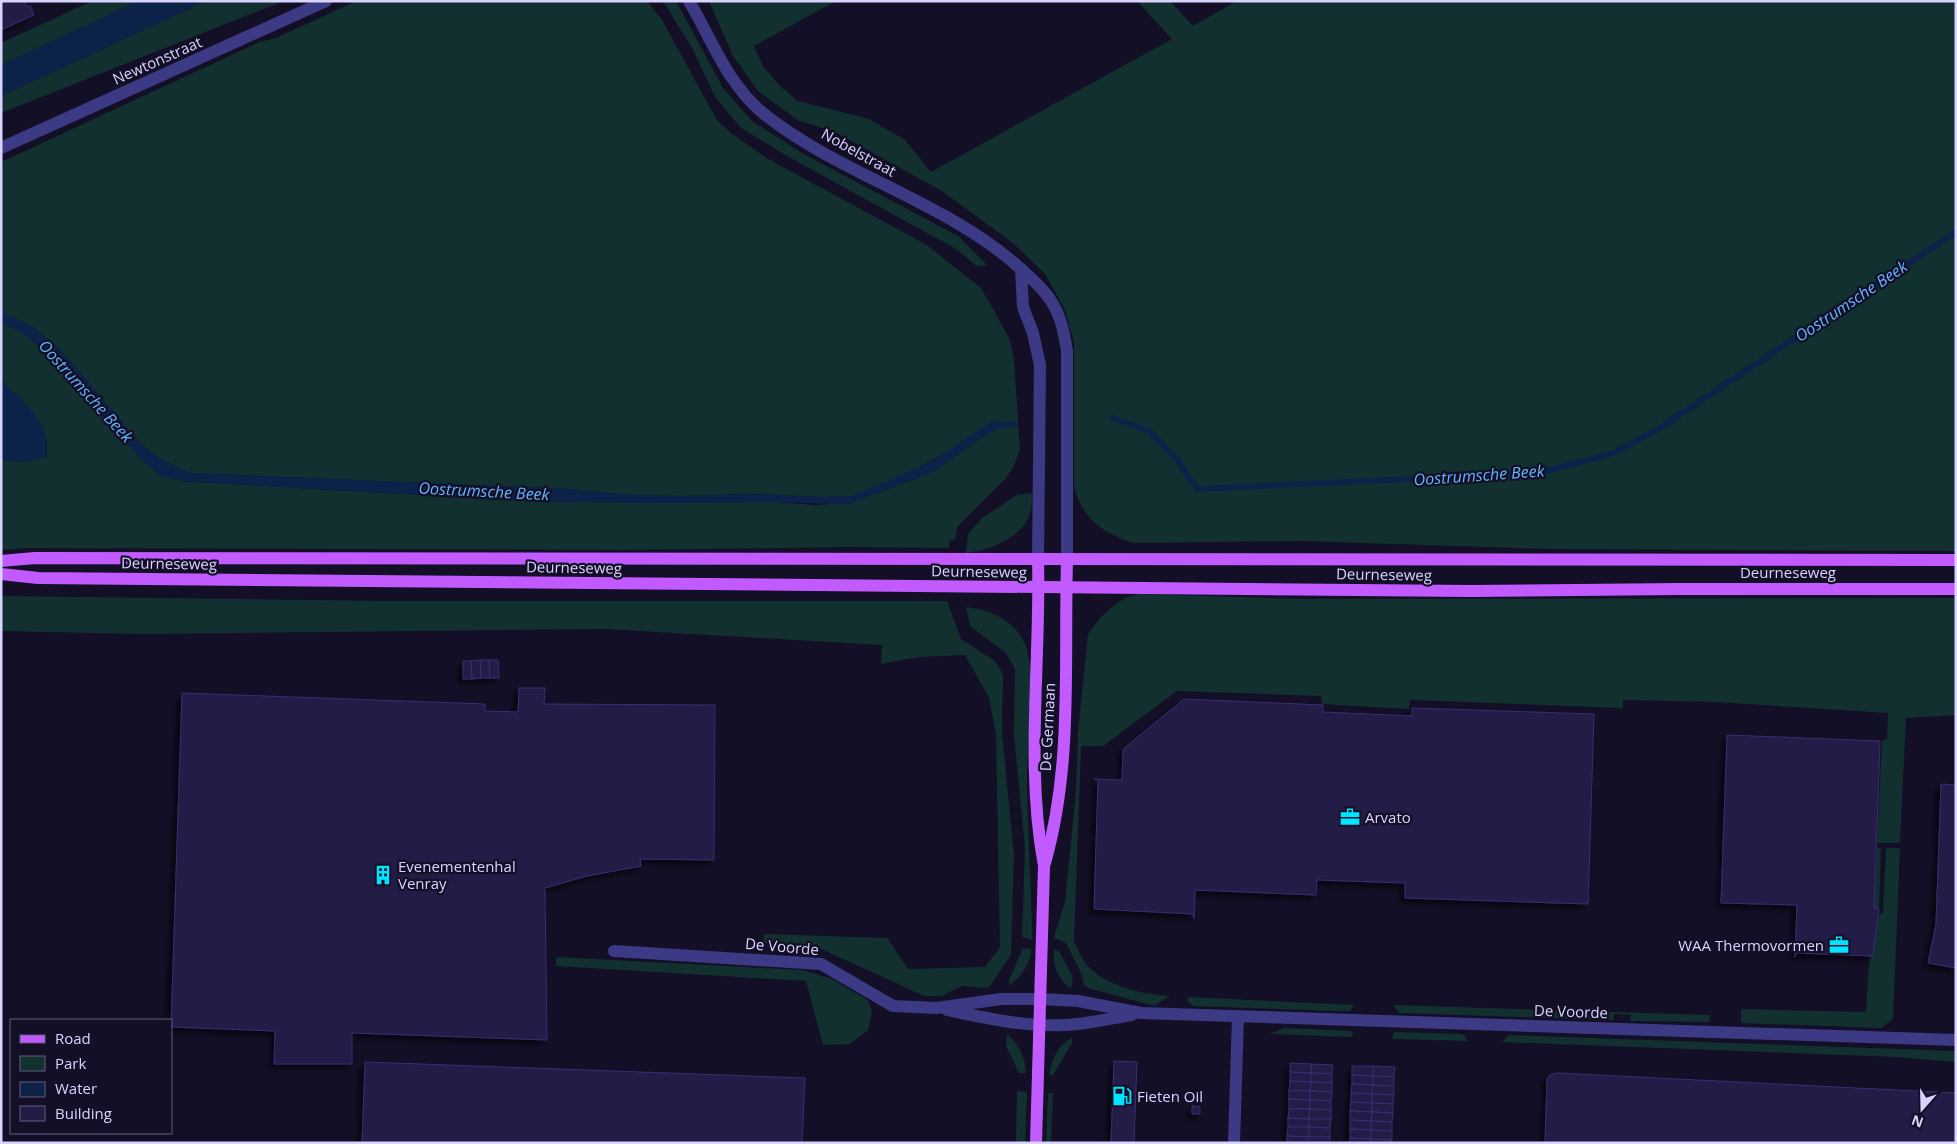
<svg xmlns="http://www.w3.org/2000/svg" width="1957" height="1144" viewBox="0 0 1957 1144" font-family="'Open Sans',sans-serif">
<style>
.green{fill:#12302f}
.water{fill:#0c2248}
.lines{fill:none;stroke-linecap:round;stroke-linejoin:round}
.stream{stroke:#0c2248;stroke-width:6}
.building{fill:#241b47;stroke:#3b2d73;filter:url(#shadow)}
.minor{stroke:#3d3a85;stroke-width:12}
.major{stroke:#c25bff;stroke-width:12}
.labels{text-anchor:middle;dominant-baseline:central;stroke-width:4.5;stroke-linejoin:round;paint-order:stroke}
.street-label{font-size:15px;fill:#d9d4ff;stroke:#130f26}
.poi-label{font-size:15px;fill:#d9d4ff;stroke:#130f26;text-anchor:start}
.water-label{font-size:16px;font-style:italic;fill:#62b6ff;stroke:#130f26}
</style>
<defs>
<filter id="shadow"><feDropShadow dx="-4.5" dy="4.5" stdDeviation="2.5" flood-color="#0009"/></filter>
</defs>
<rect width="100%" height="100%" fill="#130f26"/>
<g class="green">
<polygon points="92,1 139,1 1,65 1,43"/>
<polygon points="206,1 284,1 1,113 1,96"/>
<path d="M 356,1 L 647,1 L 662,20 L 717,120 L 731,133 L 768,159 L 927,245 L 981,288 L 997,316 L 1010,340 L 1014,360 L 1020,450 L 1014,466 L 1006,478 L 957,527 L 955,540 L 949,541 L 949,548 L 850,547 L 624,550 L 26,548 L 1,550 L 1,460 L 25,462 L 46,457 C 54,427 21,399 1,381 L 1,323 L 24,333 L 54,360 L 143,461 L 159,475 L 182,481 L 520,501 L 647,503 L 775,502 L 815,505 L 851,503 L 935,471 L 979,439 L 999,428 L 954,448 L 912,471 L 852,496 L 823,497 L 756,494 L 682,496 L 631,495 L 571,489 L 189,473 L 159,458 L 140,443 L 59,348 L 31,326 L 1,312 L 1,162 L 260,42 L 276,38 Z"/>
<polygon points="663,1 676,1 723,88 752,121 802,153 958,236 987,265 978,267 956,249 787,156 741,128 715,97 692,48"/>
<path d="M 709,1 L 836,1 L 754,46 L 763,66 L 779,85 L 798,101 L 869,119 L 905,140 L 931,172 L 1172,39 L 1137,1 L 1170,1 L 1193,26 L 1237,1 L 1956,1 L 1956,551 L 1549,549 L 1302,541 L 1133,543 C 1102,532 1085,521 1074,488 L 1074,342 L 1064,308 L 1045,274 L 1014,244 L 942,191 L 833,131 L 799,121 L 758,91 L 733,56 Z"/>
<path d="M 1032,493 C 1032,499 1032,507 1030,513 C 1022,538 989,551 966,553 L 968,534 L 982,518 L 1017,495 Z"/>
<path d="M 1138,594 L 1307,599 L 1956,598 L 1956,715 L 1906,718 L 1900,843 L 1877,843 L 1882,741 L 1887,739 L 1888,713 L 1716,702 L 1623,700 L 1623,708 L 1410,700 L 1409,709 L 1322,704 L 1321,696 L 1177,691 L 1103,746 L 1081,746 L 1074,942 C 1078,949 1082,960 1088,966 C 1110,988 1140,993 1170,996 L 1154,1006 L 1088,988 L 1084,985 L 1082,975 L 1066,943 L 1054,938 L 1065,901 L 1067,882 L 1076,791 L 1078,732 L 1088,634 L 1101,617 L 1111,608 L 1125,598 Z"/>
<polygon points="1,596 384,601 947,601 961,639 995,661 1003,674 1002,734 1014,855 1011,955 990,986 985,988 962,986 941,996 924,996 817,947 764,943 764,934 887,938 908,969 985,967 1000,947 996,734 989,698 965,655 919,657 881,664 882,645 606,629 141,634 1,631"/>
<path d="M 966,607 C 989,610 1011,618 1023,640 C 1039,669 1027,741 1027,776 C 1027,831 1032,885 1032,940 L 1022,937 L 1025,848 L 1014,735 L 1015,669 L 1006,653 L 970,626 Z"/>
<polygon points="1877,848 1881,848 1879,908 1874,908"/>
<polygon points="1886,848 1900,848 1893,1019 1881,1028 1741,1023 1741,1009 1866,1012 1869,962 1879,914 1883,914"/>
<path d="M 1023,948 L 1031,949 C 1031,964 1021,977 1009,986 L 1009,980 Z"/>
<path d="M 1054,949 L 1059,951 L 1073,977 L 1071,989 C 1058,981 1052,964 1054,949 Z"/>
<polygon points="556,957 802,970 832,979 868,1000 872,1012 868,1030 850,1044 823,1045 806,981 556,966"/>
<polygon points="1188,997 1354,1005 1350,1011 1334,1011 1193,1006 1187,1000"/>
<polygon points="1393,1005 1710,1015 1709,1022 1630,1021 1631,1015 1614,1014 1613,1020 1399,1013"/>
<polygon points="1285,1028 1353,1031 1352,1037 1269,1034"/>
<polygon points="1394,1032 1463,1034 1468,1041 1392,1039"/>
<path d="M 1007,1034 C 1020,1046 1024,1055 1026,1073 L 1019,1073 L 1006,1046 Z"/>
<polygon points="1509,1035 1956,1051 1956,1062 1895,1057 1502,1042"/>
<path d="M 1072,1037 L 1072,1043 L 1053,1075 L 1049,1075 C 1052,1058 1057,1047 1072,1037 Z"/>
<polygon points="1017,1091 1027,1092 1025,1143 1016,1143"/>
<polygon points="1048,1093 1053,1093 1051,1143 1046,1143"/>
</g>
<g class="water">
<polygon points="139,1 206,1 1,96 1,65"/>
<path d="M 1,312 L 31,326 L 59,348 L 140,443 L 159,458 L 189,473 L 571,489 L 631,495 L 682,496 L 756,494 L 823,497 L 852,496 L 932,461 L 992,421 L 998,420 L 999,428 L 979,439 L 935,471 L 851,503 L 833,504 L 775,502 L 647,503 L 520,501 L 182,481 L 159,475 L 143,461 C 100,417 60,346 1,323 Z"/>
<path d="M 1,381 C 22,399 54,426 46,457 L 25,462 L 1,460 Z"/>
</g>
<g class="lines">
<g class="stream">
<polyline points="1113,418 1150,432 1178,461 1197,489 1539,473 1614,453 1658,429 1956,232"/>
<polyline points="993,427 1014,424"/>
</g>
</g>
<g class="building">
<polygon points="1,1 24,1 27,7 30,5 34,15 1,30"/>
<polygon points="480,660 489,660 490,678 481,678"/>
<polygon points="480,660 481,678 472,679 471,661"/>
<polygon points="489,660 498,660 499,678 490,678"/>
<polygon points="463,661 471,661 472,679 463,679"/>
<polygon points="519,688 545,688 544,704 715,705 714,860 640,859 641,866 587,876 545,888 547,1040 352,1033 352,1064 274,1064 275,1031 171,1027 182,693 485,704 485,711 518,712"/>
<polygon points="1184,699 1323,705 1323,712 1412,716 1412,708 1594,714 1588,904 1405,898 1405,883 1317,880 1316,895 1195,890 1194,919 1193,914 1094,909 1098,780 1094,779 1122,780 1123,749"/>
<polygon points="1727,735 1880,741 1874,908 1879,909 1873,956 1796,953 1795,957 1797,905 1721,903"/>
<polygon points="1941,784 1956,785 1956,968 1928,963 1936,924"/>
<polygon points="1114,1061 1137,1062 1134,1143 1111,1143"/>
<polygon points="365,1062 805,1078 802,1143 362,1143"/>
<polygon points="1290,1063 1312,1064 1311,1073 1290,1072"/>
<polygon points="1312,1064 1333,1065 1332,1074 1311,1073"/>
<polygon points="1352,1066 1373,1066 1373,1076 1352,1075"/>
<polygon points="1373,1066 1395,1067 1394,1077 1373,1076"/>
<polygon points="1290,1072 1311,1073 1311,1082 1290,1081"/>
<polygon points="1311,1073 1332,1074 1332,1083 1311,1082"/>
<polygon points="1557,1073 1956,1093 1956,1143 1545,1143 1547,1079 1550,1075"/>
<polygon points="1352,1075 1373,1076 1373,1085 1352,1084"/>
<polygon points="1373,1076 1394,1077 1394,1086 1373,1085"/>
<polygon points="1290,1081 1311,1082 1310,1091 1289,1091"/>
<polygon points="1311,1082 1332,1083 1332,1092 1310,1091"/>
<polygon points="1352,1084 1373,1085 1372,1094 1351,1093"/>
<polygon points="1373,1085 1394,1086 1394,1095 1372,1094"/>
<polygon points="1289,1091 1310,1091 1310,1100 1289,1099"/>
<polygon points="1310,1091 1332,1092 1331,1101 1310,1100"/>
<polygon points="1351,1093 1372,1094 1372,1103 1351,1102"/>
<polygon points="1372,1094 1394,1095 1393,1104 1372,1103"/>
<polygon points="1289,1099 1310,1100 1310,1109 1289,1109"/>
<polygon points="1310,1100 1331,1101 1331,1110 1310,1109"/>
<polygon points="1351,1102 1372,1103 1372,1112 1350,1111"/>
<polygon points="1372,1103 1393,1104 1393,1113 1372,1112"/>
<polygon points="1192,1106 1200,1107 1200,1114 1192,1114"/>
<polygon points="1289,1109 1310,1109 1309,1119 1288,1118"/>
<polygon points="1310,1109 1331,1110 1331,1119 1309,1119"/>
<polygon points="1350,1111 1372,1112 1371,1121 1350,1120"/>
<polygon points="1372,1112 1393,1113 1392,1122 1371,1121"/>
<polygon points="1288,1118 1309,1119 1309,1127 1288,1127"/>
<polygon points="1309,1119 1331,1119 1330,1128 1309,1127"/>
<polygon points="1350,1120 1371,1121 1371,1130 1350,1129"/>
<polygon points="1371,1121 1392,1122 1392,1131 1371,1130"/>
<polygon points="1288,1127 1309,1127 1309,1137 1287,1136"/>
<polygon points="1309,1127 1330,1128 1330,1137 1309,1137"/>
<polygon points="1350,1129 1371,1130 1371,1139 1350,1138"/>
<polygon points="1371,1130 1392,1131 1392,1140 1371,1139"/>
<polygon points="1287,1136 1309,1137 1308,1143 1287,1143"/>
<polygon points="1309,1137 1330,1137 1330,1143 1308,1143"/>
<polygon points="1350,1138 1371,1139 1370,1143 1349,1143"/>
<polygon points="1371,1139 1392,1140 1392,1143 1370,1143"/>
</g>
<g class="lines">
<g class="minor">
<path d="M 689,1 C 712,40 728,85 764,114 C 842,176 948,202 1022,270 C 1033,280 1044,289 1051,301 C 1061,316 1064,333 1067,351 L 1067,560"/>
<polyline points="1,148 326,1"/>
<polyline points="1021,269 1023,307 1033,333 1040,365 1038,559"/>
<polyline points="614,951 821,964 893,1006 937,1008 1001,999 1041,999 1078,1001 1141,1013 1956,1040"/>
<path d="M 947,1010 C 990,1019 1034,1029 1078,1024 C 1096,1022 1114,1018 1132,1015"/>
<polyline points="1234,1143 1238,1017"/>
</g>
<g class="major">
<polyline points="1,561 35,558 1956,560"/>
<polyline points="1,574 38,578 1471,591 1680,589 1956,589"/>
<path d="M 1045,863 C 1073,765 1064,661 1067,560"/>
<path d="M 1036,1143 L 1044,866 C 1025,765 1041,661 1038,559"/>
</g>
</g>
<defs>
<symbol id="office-bare" viewBox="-9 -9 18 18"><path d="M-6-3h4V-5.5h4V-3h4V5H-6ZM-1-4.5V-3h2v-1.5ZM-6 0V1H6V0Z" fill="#00e5ff" stroke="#130f26" stroke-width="2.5" paint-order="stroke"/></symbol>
<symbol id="building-bare" viewBox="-9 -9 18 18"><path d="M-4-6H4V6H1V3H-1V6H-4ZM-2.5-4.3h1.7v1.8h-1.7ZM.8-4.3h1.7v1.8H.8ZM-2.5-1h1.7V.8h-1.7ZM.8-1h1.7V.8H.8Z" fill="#00e5ff" stroke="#130f26" stroke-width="2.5" paint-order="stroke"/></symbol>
<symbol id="fuel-bare" viewBox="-9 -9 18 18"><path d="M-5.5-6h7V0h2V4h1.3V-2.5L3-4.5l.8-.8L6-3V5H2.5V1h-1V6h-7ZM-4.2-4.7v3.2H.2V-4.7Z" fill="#00e5ff" stroke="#130f26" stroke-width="2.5" paint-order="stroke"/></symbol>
</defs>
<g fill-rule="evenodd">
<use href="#office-bare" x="1336" y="803" width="28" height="28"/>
<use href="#building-bare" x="369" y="861" width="28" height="28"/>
<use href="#office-bare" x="1825" y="931" width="28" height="28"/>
<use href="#fuel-bare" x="1108" y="1082" width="28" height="28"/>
</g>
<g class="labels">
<g class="street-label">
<text transform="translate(157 60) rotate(-24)">Newtonstraat</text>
<text transform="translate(859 152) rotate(29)">Nobelstraat</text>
<text transform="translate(169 563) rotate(1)">Deurneseweg</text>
<text transform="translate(574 567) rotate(1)">Deurneseweg</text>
<text transform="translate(979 571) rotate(1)">Deurneseweg</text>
<text x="1788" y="572">Deurneseweg</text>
<text transform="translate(1384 574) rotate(1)">Deurneseweg</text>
<text transform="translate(1047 727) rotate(-87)">De Germaan</text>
<text transform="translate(782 946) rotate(5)">De Voorde</text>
<text transform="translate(1571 1011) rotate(2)">De Voorde</text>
</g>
<g class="poi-label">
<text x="1365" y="817">Arvato</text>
<text x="398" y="866">Evenementenhal<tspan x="398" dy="17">Venray</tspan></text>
<text x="1824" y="945" text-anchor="end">WAA Thermovormen</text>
<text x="1137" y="1096">Fieten Oil</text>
</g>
<g class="water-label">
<text transform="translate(1851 301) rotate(-34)">Oostrumsche Beek</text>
<text transform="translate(86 391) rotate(48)">Oostrumsche Beek</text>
<text transform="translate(1479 475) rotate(-4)">Oostrumsche Beek</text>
<text transform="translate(484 491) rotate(3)">Oostrumsche Beek</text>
</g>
</g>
<rect width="1957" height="1144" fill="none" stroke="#d9d4ff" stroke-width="5"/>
<rect x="10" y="1019" width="162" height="115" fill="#130f26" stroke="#625e7d"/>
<rect x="20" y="1035" width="25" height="8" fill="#c25bff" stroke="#625e7d"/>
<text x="55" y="1044" font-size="15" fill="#d9d4ff">Road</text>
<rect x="20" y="1056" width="25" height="15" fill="#12302f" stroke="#625e7d"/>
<text x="55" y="1069" font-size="15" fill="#d9d4ff">Park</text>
<rect x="20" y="1082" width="25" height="15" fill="#0c2248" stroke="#625e7d"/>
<text x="55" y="1094" font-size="15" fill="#d9d4ff">Water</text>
<rect x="20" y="1106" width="25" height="15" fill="#241b47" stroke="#625e7d"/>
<text x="55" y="1119" font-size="15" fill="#d9d4ff">Building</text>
<g transform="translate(1922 1109) rotate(200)" stroke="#130f26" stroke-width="4" paint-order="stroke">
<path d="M0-4L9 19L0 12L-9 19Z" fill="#d9d4ff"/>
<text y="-8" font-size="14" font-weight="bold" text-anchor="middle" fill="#d9d4ff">N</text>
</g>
</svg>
